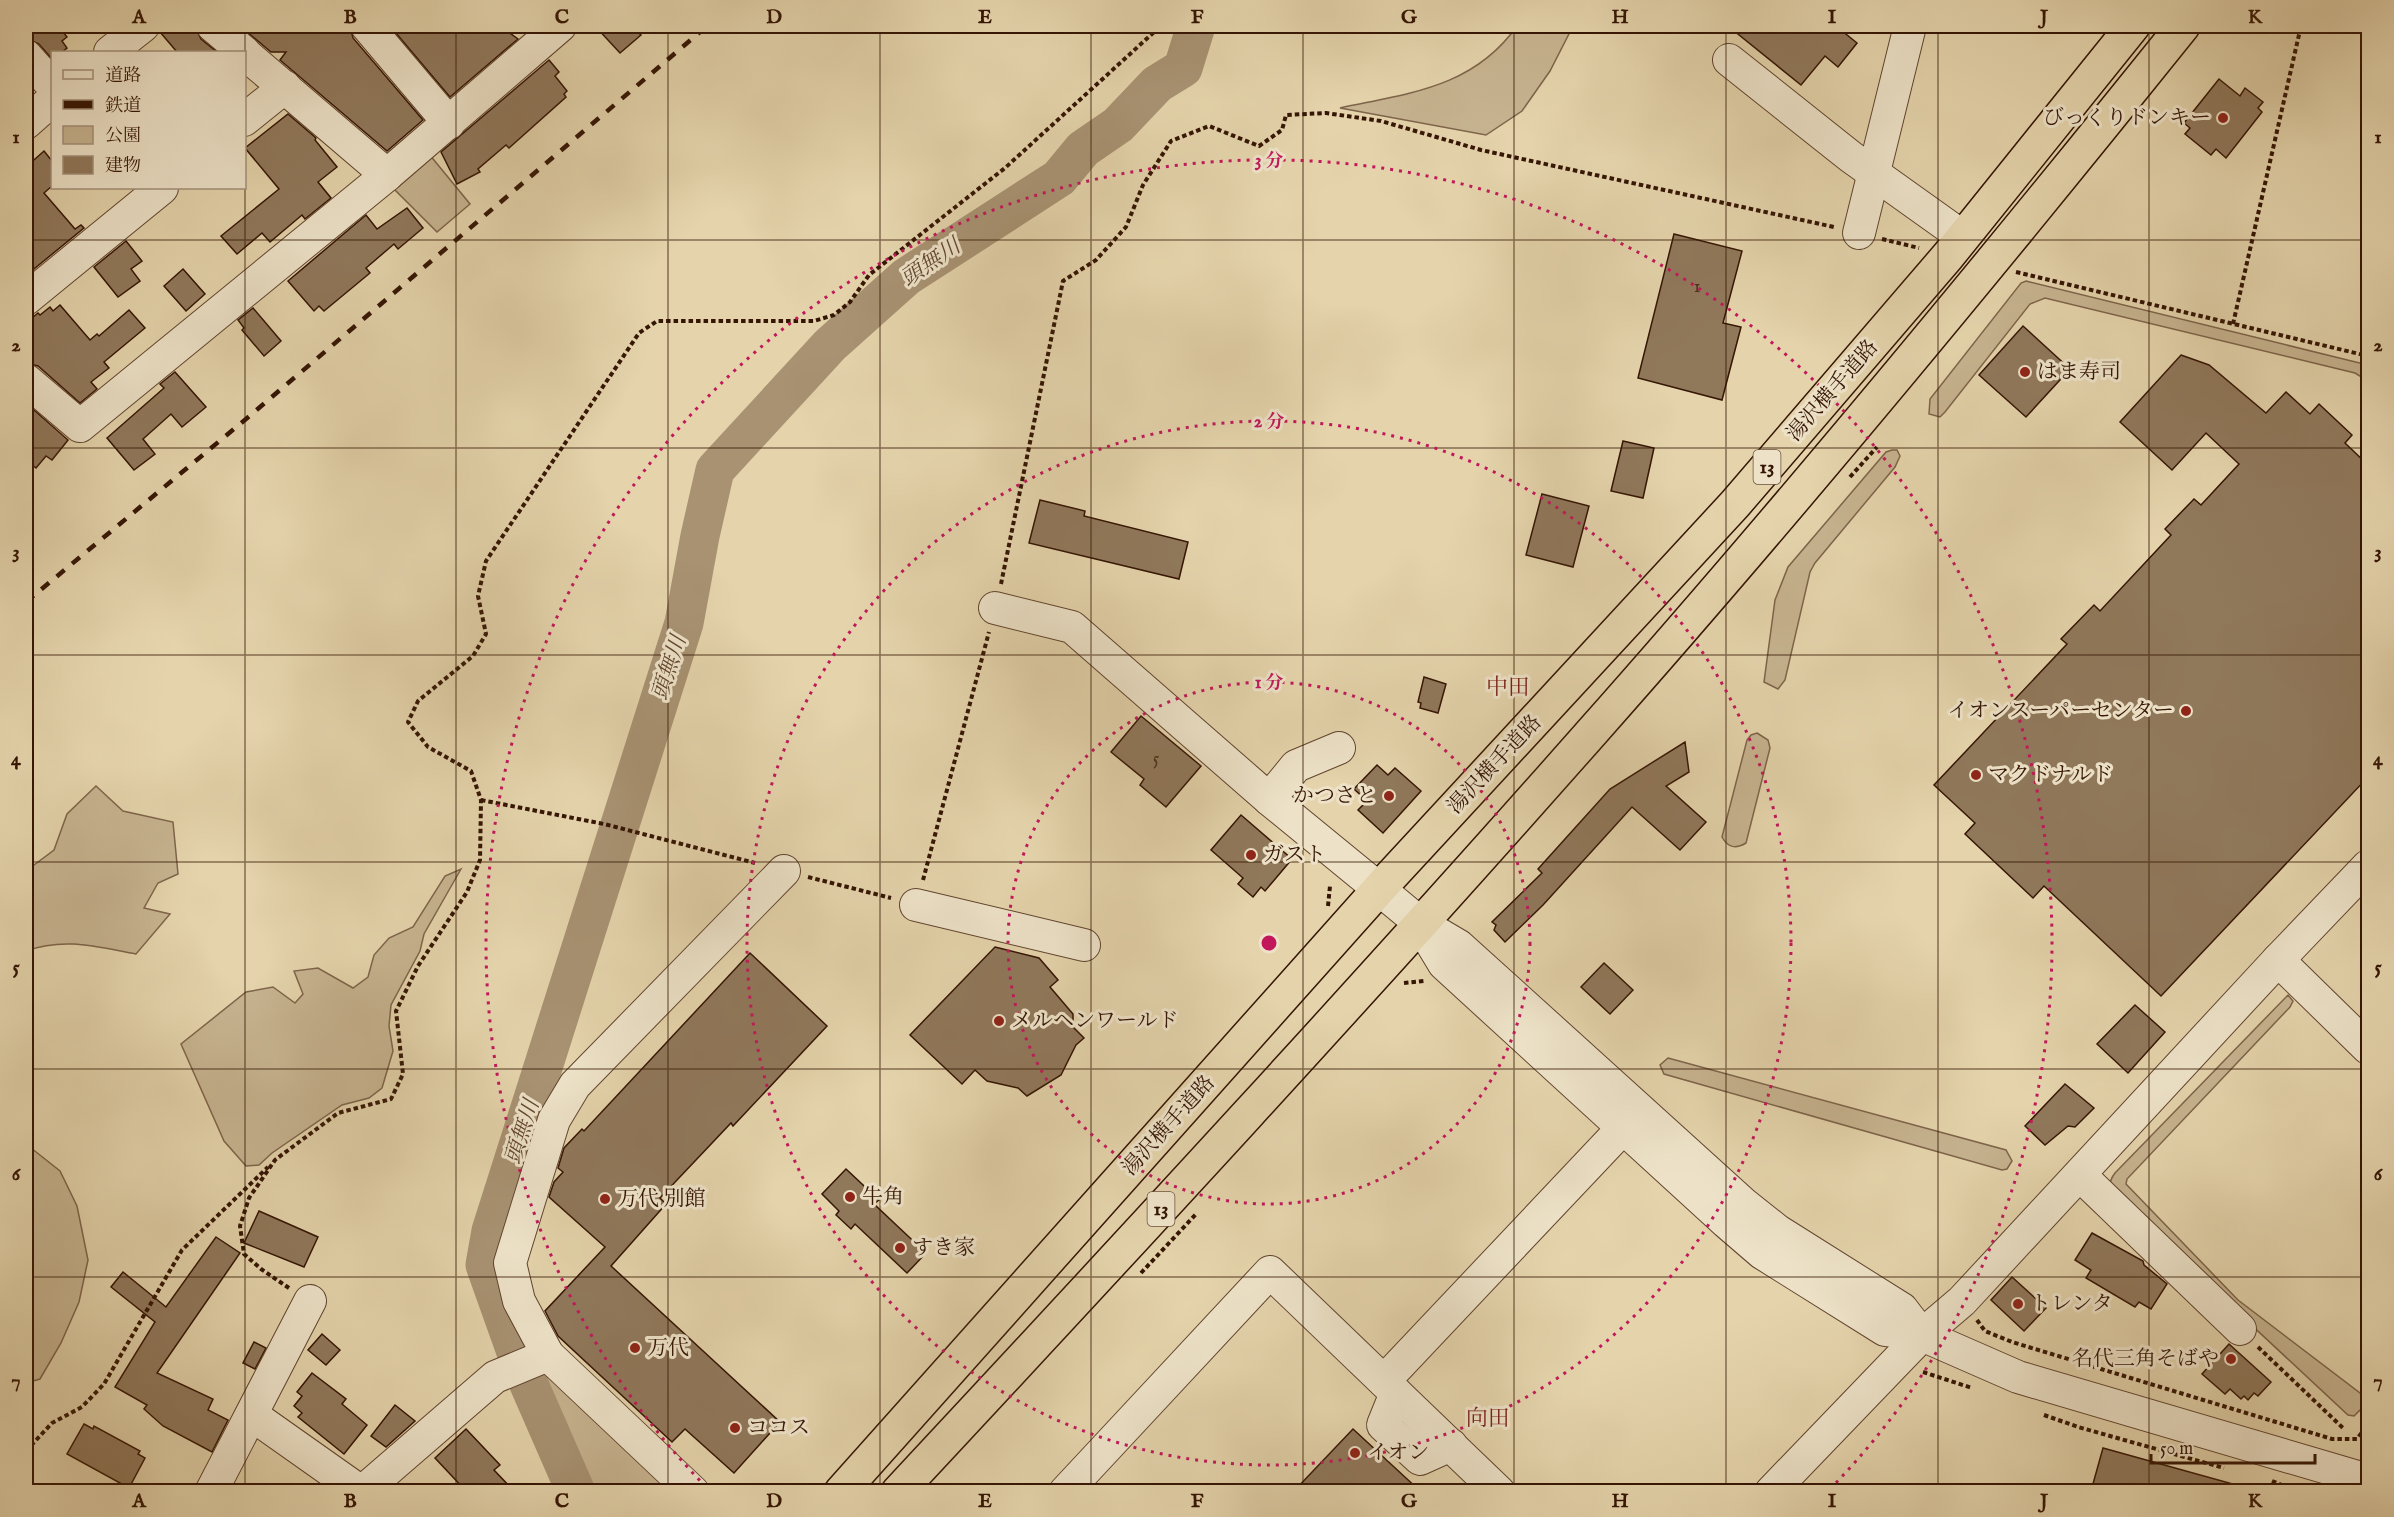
<svg xmlns="http://www.w3.org/2000/svg" width="2394" height="1517" viewBox="0 0 2394 1517" font-family="'IM FELL English','Noto Serif JP',serif">
<style>
.green{fill:#c6b38f;stroke:#7e644a;stroke-width:1.5}
.lines{fill:none;stroke-linecap:round;stroke-linejoin:round}
.river{stroke:#a89272;stroke-width:39}
.building{fill:#90785b;stroke:#351504;stroke-width:1.5}
.minor-casing{stroke:#61442e;stroke-width:34}
.highway-casing{stroke:#351504;stroke-width:36}
.path{stroke:#351504;stroke-width:4;stroke-dasharray:4.5 3;stroke-linecap:butt}
.minor{stroke:#ede2c8;stroke-width:32}
.highway{stroke:#e4d3ab;stroke-width:33}
.rail{stroke:#351504;stroke-width:4.5;stroke-dasharray:10 10;stroke-linecap:butt}
.grid{fill:none;stroke:#351504;stroke-width:1.5;stroke-opacity:0.55}
.ring{fill:none;stroke:#c2185b;stroke-width:3;stroke-dasharray:3 6}
.poi-dot{fill:#8f2418;stroke:#ede2c8;stroke-width:2}
.labels{text-anchor:middle;dominant-baseline:central;stroke-width:6;stroke-linejoin:round;paint-order:stroke}
.number-label{font-size:18px;fill:#4c2e1a}
.shield{fill:#ede2c8;stroke:#6c523f;stroke-width:1.5}
.shield-label{font-size:20px;font-weight:bold;fill:#351504}
.poi-label{font-size:21px;fill:#351504;stroke:#ede2c8;text-anchor:start}
.street-label{font-size:21px;fill:#351504;stroke:#ede2c8}
.water-label{font-size:22px;font-style:italic;fill:#634730;stroke:#ede2c8}
.neighbourhood-label{font-size:22px;fill:#7a1f14;stroke:#ede2c8}
.centre{fill:#c2185b;stroke:#ede2c8;stroke-width:3}
.ring-label{font-size:18px;text-anchor:middle;font-weight:bold;fill:#c2185b;stroke:#ede2c8;stroke-width:6;stroke-linejoin:round;paint-order:stroke}
.neatline{fill:none;stroke:#351504;stroke-width:2}
.grid-label{font-size:20px;text-anchor:middle;font-weight:bold;fill:#351504}
</style>
<rect width="100%" height="100%" fill="#e4d3ab"/>
<filter id="stains"><feTurbulence type="fractalNoise" baseFrequency=".00333" numOctaves="4"/><feColorMatrix values="0 0 0 0 .2 0 0 0 0 .09 0 0 0 0 .02 0 0 0 .5 -.17"/></filter>
<radialGradient id="worn" r=".72"><stop offset=".6" stop-color="#630" stop-opacity="0"/><stop offset="1" stop-color="#630" stop-opacity=".3"/></radialGradient>
<g class="green">
<path d="M 1517,26 L 1573,26 L 1550,71 L 1522,111 L 1486,135 L 1340,108 C 1409,93 1473,88 1517,26 Z"/>
<polygon points="429,154 470,204 437,232 391,186"/>
<polygon points="2026,281 2368,365 2368,381 2355,373 2045,298 2030,304 1945,412 1940,417 1929,414 1930,399 2021,283"/>
<polygon points="1892,450 1897,450 1900,456 1895,467 1815,563 1810,572 1785,680 1778,689 1764,682 1775,600 1788,567 1886,452"/>
<path d="M 1757,733 L 1768,740 L 1770,748 L 1746,843 C 1736,849 1728,848 1722,837 L 1747,740 L 1751,735 Z"/>
<path d="M 96,786 L 123,811 L 173,822 L 178,874 L 158,883 L 144,908 L 170,914 L 136,954 C 97,947 65,937 26,951 L 26,871 L 54,850 L 67,814 Z"/>
<polygon points="461,869 424,934 420,951 391,1005 389,1026 393,1051 382,1088 369,1098 342,1105 272,1153 259,1165 246,1166 224,1141 181,1044 246,992 273,987 295,1003 303,994 294,971 318,968 353,988 368,977 374,955 389,938 413,927 445,876"/>
<path d="M 2288,995 L 2293,1001 L 2290,1007 L 2127,1179 L 2126,1184 L 2238,1300 L 2360,1393 L 2366,1404 L 2354,1416 L 2348,1415 L 2115,1198 C 2109,1188 2108,1182 2115,1173 Z"/>
<polygon points="1668,1058 2006,1150 2012,1161 2007,1169 2002,1170 1664,1074 1660,1065"/>
<polygon points="26,1144 60,1171 77,1206 88,1260 79,1302 61,1343 40,1379 26,1383"/>
<polygon points="549,1368 680,1491 589,1491 541,1375"/>
</g>
<g class="lines">
<polyline class="river" points="576,1492 521,1366 485,1265 491,1231 684,623 700,536 715,470 830,345 906,277 1059,178 1083,149 1118,125 1157,84 1183,68 1196,26"/>
</g>
<g class="building">
<polygon points="26,26 58,26 67,37 62,41 67,48 62,52 52,52 52,59 39,44 26,38"/>
<polygon points="161,26 195,26 201,39 217,52 177,52 160,32"/>
<polygon points="240,26 350,26 353,38 423,120 387,151 280,60 286,52 271,52"/>
<polygon points="390,26 500,26 518,39 450,97"/>
<polygon points="595,26 632,26 641,35 620,53"/>
<polygon points="1728,26 1836,26 1857,43 1838,67 1825,56 1801,85"/>
<polygon points="549,60 559,72 555,76 567,91 564,94 566,97 509,148 506,145 478,169 480,172 457,184 441,152"/>
<polygon points="2219,79 2240,96 2245,88 2263,102 2258,108 2262,112 2226,158 2216,149 2211,155 2185,134 2190,128 2184,123"/>
<polygon points="288,114 316,138 315,140 337,167 318,182 331,198 305,219 302,215 270,242 262,233 237,254 221,236 279,189 245,148"/>
<polygon points="44,151 52,161 52,186 44,193 75,229 81,225 84,228 29,273 26,269 26,167"/>
<polygon points="407,208 423,228 398,249 394,244 366,268 370,273 324,311 319,306 314,311 288,281 366,215 377,229"/>
<polygon points="1674,234 1742,251 1723,323 1741,327 1722,400 1638,378"/>
<polygon points="126,241 142,261 131,269 140,281 118,297 94,267"/>
<polygon points="183,269 205,294 186,311 164,286"/>
<polygon points="60,305 90,340 97,334 99,336 129,310 145,328 104,362 109,368 91,382 97,389 80,403 38,366 26,363 26,323 38,313 40,315 50,307 53,311"/>
<polygon points="253,308 281,341 264,356 242,330 244,328 238,320"/>
<polygon points="2023,326 2070,369 2026,417 1979,375"/>
<polygon points="2181,355 2209,365 2266,413 2286,392 2310,414 2319,404 2352,435 2345,443 2368,465 2368,777 2161,996 2044,886 2033,898 1965,834 1975,823 1934,785 2067,644 2061,639 2094,605 2100,611 2171,535 2165,529 2194,499 2201,505 2239,464 2206,433 2172,470 2120,422"/>
<polygon points="175,372 206,407 182,427 171,414 143,439 155,454 134,470 107,438 164,388 160,384"/>
<polygon points="26,403 68,440 52,460 46,456 36,468 26,460"/>
<polygon points="1623,441 1654,448 1643,498 1611,491"/>
<polygon points="1542,494 1589,506 1573,567 1526,555"/>
<polygon points="1040,500 1085,511 1084,516 1188,542 1179,579 1029,543"/>
<polygon points="1424,677 1446,684 1438,713 1420,708 1421,703 1418,702"/>
<polygon points="1141,716 1201,766 1166,807 1140,785 1144,779 1111,752"/>
<polygon points="1685,742 1689,772 1666,786 1706,822 1680,850 1632,807 1543,905 1505,942 1494,930 1496,925 1492,922 1542,873 1538,869 1610,789"/>
<polygon points="1377,765 1388,775 1395,768 1421,791 1383,833 1358,810 1367,801 1354,789"/>
<polygon points="1241,815 1292,859 1265,891 1261,887 1253,897 1238,884 1243,878 1211,850"/>
<polygon points="995,947 1039,958 1058,980 1050,987 1073,1014 1073,1027 1084,1038 1076,1045 1061,1075 1027,1096 1018,1088 987,1081 975,1070 962,1084 910,1035"/>
<polygon points="750,953 827,1026 733,1126 731,1123 660,1198 666,1204 611,1266 780,1422 734,1473 685,1429 672,1442 558,1336 545,1311 605,1247 549,1197 554,1182 563,1172 558,1168 564,1148 582,1129 584,1131"/>
<polygon points="1604,963 1633,990 1610,1014 1581,987"/>
<polygon points="2135,1005 2165,1032 2128,1073 2097,1044"/>
<polygon points="2065,1084 2094,1108 2075,1127 2068,1126 2045,1145 2025,1126"/>
<polygon points="846,1169 879,1200 874,1204 926,1253 907,1273 855,1224 851,1229 836,1215 839,1211 822,1194"/>
<polygon points="259,1211 318,1237 304,1267 244,1243"/>
<polygon points="2092,1233 2143,1261 2144,1265 2167,1284 2151,1309 2139,1302 2135,1307 2086,1278 2091,1270 2075,1260"/>
<polygon points="216,1237 240,1253 157,1373 213,1399 208,1410 228,1420 212,1452 163,1426 144,1409 147,1405 115,1387 155,1322 111,1287 123,1272 166,1307"/>
<polygon points="2012,1277 2046,1308 2024,1331 1991,1300"/>
<polygon points="322,1334 340,1350 326,1365 308,1350"/>
<polygon points="254,1342 266,1348 255,1369 243,1363"/>
<polygon points="2229,1344 2271,1382 2258,1396 2254,1393 2248,1400 2244,1396 2241,1399 2230,1389 2225,1394 2202,1374"/>
<polygon points="312,1373 346,1399 342,1404 367,1425 344,1454 298,1417 302,1413 294,1406 302,1396 297,1392"/>
<polygon points="395,1405 415,1421 386,1447 371,1436"/>
<polygon points="84,1424 93,1429 94,1426 140,1451 138,1454 145,1458 129,1488 67,1454"/>
<polygon points="466,1429 500,1465 494,1470 514,1491 466,1491 435,1458"/>
<polygon points="1353,1429 1420,1491 1294,1491"/>
<polygon points="2103,1448 2240,1486 2239,1491 2091,1491"/>
</g>
<g class="lines">
<defs>
<g id="minor">
<polyline points="213,26 244,52"/>
<polyline points="367,26 449,123"/>
<polyline points="110,52 143,26"/>
<polyline points="244,53 387,175"/>
<polyline points="26,56 52,85"/>
<polyline points="1729,60 1851,157 1963,237"/>
<polyline points="244,120 285,87"/>
<polyline points="26,123 52,100"/>
<polyline points="1859,233 1910,26"/>
<polyline points="26,299 162,188"/>
<polyline points="26,380 80,426 387,175 560,26"/>
<polyline points="995,608 1072,627 1269,799 1379,889 1420,923 1459,946 1744,1204 1778,1231 1902,1309 1922,1335"/>
<polyline points="1269,799 1296,766 1339,748"/>
<polyline points="916,905 1084,945"/>
<polyline points="1421,926 1444,964 1726,1222 1762,1253 1885,1330 1922,1335 2018,1377 2368,1480"/>
<polyline points="2278,960 2368,1048"/>
<polyline points="2080,1175 2240,1329"/>
<polyline points="548,1355 519,1301 510,1263 554,1120 575,1085 784,871"/>
<polyline points="1384,1381 1623,1128"/>
<polyline points="1396,1393 1383,1425 1420,1459 1451,1445"/>
<polyline points="252,1415 361,1492"/>
<polyline points="211,1492 310,1301"/>
<polyline points="362,1492 495,1377 548,1355 693,1492"/>
<polyline points="1065,1492 1270,1272 1499,1492"/>
<polyline points="1771,1492 1922,1335 1962,1301 2278,960 2368,866"/>
</g>
<g id="highway">
<polyline points="841,1492 1379,889 1735,504 1948,256 2133,26"/>
<path d="M 898,1492 C 1132,1241 1365,989 1592,732 C 1796,502 1991,265 2183,26"/>
</g>
</defs>
<use href="#minor" class="minor-casing"/>
<use href="#highway" class="highway-casing"/>
<g class="path">
<polyline points="1882,239 1919,248"/>
<polyline points="2016,272 2368,356"/>
<polyline points="2233,324 2301,26"/>
<polyline points="1850,477 1877,447"/>
<polyline points="1001,584 1063,281 1096,260 1126,227 1143,185 1171,141 1209,126 1259,146 1282,130 1286,115 1326,113 1381,121 1481,150 1834,227"/>
<polyline points="481,800 604,824 755,863"/>
<polyline points="808,877 891,898"/>
<polyline points="923,880 989,632"/>
<polyline points="1328,906 1330,886"/>
<polyline points="1404,983 1424,981"/>
<polyline points="1141,1273 1197,1213"/>
<polyline points="289,1288 261,1269 244,1254 240,1226 249,1198 275,1160 338,1113 391,1099 403,1074 396,1011 418,966 467,892 480,860 481,800 471,771 428,747 408,722 418,701 473,656 486,634 478,596 486,561 639,333 657,321 814,321 834,315 850,302 869,275 1005,168 1153,33 1157,26"/>
<polyline points="1977,1320 1985,1331 2012,1342 2332,1439 2357,1439 2368,1424"/>
<polyline points="2258,1347 2343,1428"/>
<polyline points="1923,1372 1972,1388"/>
<polyline points="2044,1415 2078,1427 2224,1468"/>
<polyline points="26,1451 52,1423 82,1407 104,1384 182,1250 268,1167"/>
<polyline points="2272,1481 2299,1492"/>
</g>
<use href="#minor" class="minor"/>
<use href="#highway" class="highway"/>
<polyline class="rail" points="26,602 246,419 707,26"/>
</g>
<path class="grid" d="M 245,26 L 245,1492M 456,26 L 456,1492M 668,26 L 668,1492M 880,26 L 880,1492M 1091,26 L 1091,1492M 1303,26 L 1303,1492M 1514,26 L 1514,1492M 1726,26 L 1726,1492M 1938,26 L 1938,1492M 2149,26 L 2149,1492M 26,240 L 2368,240M 26,448 L 2368,448M 26,655 L 2368,655M 26,862 L 2368,862M 26,1069 L 2368,1069M 26,1277 L 2368,1277"/>
<g class="ring">
<circle cx="1269" cy="943" r="261"/>
<circle cx="1269" cy="943" r="522"/>
<path d="M706 1487A783 783 0 1 1 1832 1487"/>
</g>
<g class="poi-dot">
<circle cx="2223" cy="118" r="6"/>
<circle cx="2025" cy="372" r="6"/>
<circle cx="2186" cy="711" r="6"/>
<circle cx="1976" cy="775" r="6"/>
<circle cx="1389" cy="796" r="6"/>
<circle cx="1251" cy="855" r="6"/>
<circle cx="999" cy="1021" r="6"/>
<circle cx="850" cy="1197" r="6"/>
<circle cx="605" cy="1199" r="6"/>
<circle cx="900" cy="1248" r="6"/>
<circle cx="2018" cy="1304" r="6"/>
<circle cx="635" cy="1348" r="6"/>
<circle cx="2231" cy="1359" r="6"/>
<circle cx="735" cy="1428" r="6"/>
<circle cx="1355" cy="1453" r="6"/>
</g>
<g class="labels">
<g class="number-label">
<text x="1697" y="287">1</text>
<text x="1156" y="759">5</text>
</g>
<g class="shield">
<rect x="1753.5" y="450" width="27" height="34" rx="4.5"/>
<rect x="1147.5" y="1192" width="27" height="34" rx="4.5"/>
</g>
<g class="shield-label">
<text x="1767" y="467">13</text>
<text x="1161" y="1209">13</text>
</g>
<g class="poi-label">
<text x="2211" y="118" text-anchor="end">びっくりドンキー</text>
<text x="2037" y="372">はま寿司</text>
<text x="2174" y="711" text-anchor="end">イオンスーパーセンター</text>
<text x="1988" y="775">マクドナルド</text>
<text x="1377" y="796" text-anchor="end">かつさと</text>
<text x="1263" y="855">ガスト</text>
<text x="1011" y="1021">メルヘンワールド</text>
<text x="862" y="1197">牛角</text>
<text x="617" y="1199">万代 別館</text>
<text x="912" y="1248">すき家</text>
<text x="2030" y="1304">トレンタ</text>
<text x="647" y="1348">万代</text>
<text x="2219" y="1359" text-anchor="end">名代三角そばや</text>
<text x="747" y="1428">ココス</text>
<text x="1367" y="1453">イオン</text>
</g>
<g class="street-label">
<text transform="translate(1833 391) rotate(-49)">湯沢横手道路</text>
<text transform="translate(1495 765) rotate(-47)">湯沢横手道路</text>
<text transform="translate(1169 1126) rotate(-48)">湯沢横手道路</text>
</g>
<g class="water-label">
<text transform="translate(931 263) rotate(-34)">頭無川</text>
<text transform="translate(670 668) rotate(-72)">頭無川</text>
<text transform="translate(523 1132) rotate(-72)">頭無川</text>
</g>
<g class="neighbourhood-label">
<text x="1508" y="688">中田</text>
<text x="1488" y="1419">向田</text>
</g>
</g>
<circle cx="1269" cy="943" r="9" class="centre"/>
<g class="ring-label">
<text x="1269" y="166">3 分</text>
<text x="1269" y="427">2 分</text>
<text x="1269" y="688">1 分</text>
</g>
<rect width="2394" height="1517" fill="none" stroke="#e4d3ab" stroke-width="66"/>
<rect x="51" y="51" width="195" height="138" fill="#ede2c8" stroke="#a3907a" stroke-width="1.5"/>
<rect x="63" y="70" width="30" height="9" fill="#ede2c8" stroke="#a3907a" stroke-width="1.5"/>
<text x="105" y="81" font-size="18" fill="#351504">道路</text>
<rect x="63" y="100" width="30" height="9" fill="#351504" stroke="#a3907a" stroke-width="1.5"/>
<text x="105" y="111" font-size="18" fill="#351504">鉄道</text>
<rect x="63" y="126" width="30" height="18" fill="#c6b38f" stroke="#a3907a" stroke-width="1.5"/>
<text x="105" y="141" font-size="18" fill="#351504">公園</text>
<rect x="63" y="156" width="30" height="18" fill="#90785b" stroke="#a3907a" stroke-width="1.5"/>
<text x="105" y="171" font-size="18" fill="#351504">建物</text>
<path d="M2151 1454v9h164v-9" fill="none" stroke="#351504" stroke-width="3"/>
<text x="2160" y="1454" font-size="18" fill="#351504" stroke="#ede2c8" stroke-width="4.5" paint-order="stroke">50 m</text>
<rect x="33" y="33" width="2328" height="1451" class="neatline"/>
<g class="grid-label">
<text x="139" y="23">A</text>
<text x="350" y="23">B</text>
<text x="562" y="23">C</text>
<text x="774" y="23">D</text>
<text x="985" y="23">E</text>
<text x="1197" y="23">F</text>
<text x="1409" y="23">G</text>
<text x="1620" y="23">H</text>
<text x="1832" y="23">I</text>
<text x="2044" y="23">J</text>
<text x="2255" y="23">K</text>
<text x="16" y="143">1</text>
<text x="2378" y="143">1</text>
<text x="16" y="351">2</text>
<text x="2378" y="351">2</text>
<text x="16" y="558">3</text>
<text x="2378" y="558">3</text>
<text x="16" y="765">4</text>
<text x="2378" y="765">4</text>
<text x="16" y="973">5</text>
<text x="2378" y="973">5</text>
<text x="16" y="1180">6</text>
<text x="2378" y="1180">6</text>
<text x="16" y="1387">7</text>
<text x="2378" y="1387">7</text>
<text x="139" y="1507">A</text>
<text x="350" y="1507">B</text>
<text x="562" y="1507">C</text>
<text x="774" y="1507">D</text>
<text x="985" y="1507">E</text>
<text x="1197" y="1507">F</text>
<text x="1409" y="1507">G</text>
<text x="1620" y="1507">H</text>
<text x="1832" y="1507">I</text>
<text x="2044" y="1507">J</text>
<text x="2255" y="1507">K</text>
</g>
<rect width="100%" height="100%" filter="url(#stains)"/>
<rect width="100%" height="100%" fill="url(#worn)"/>
</svg>
